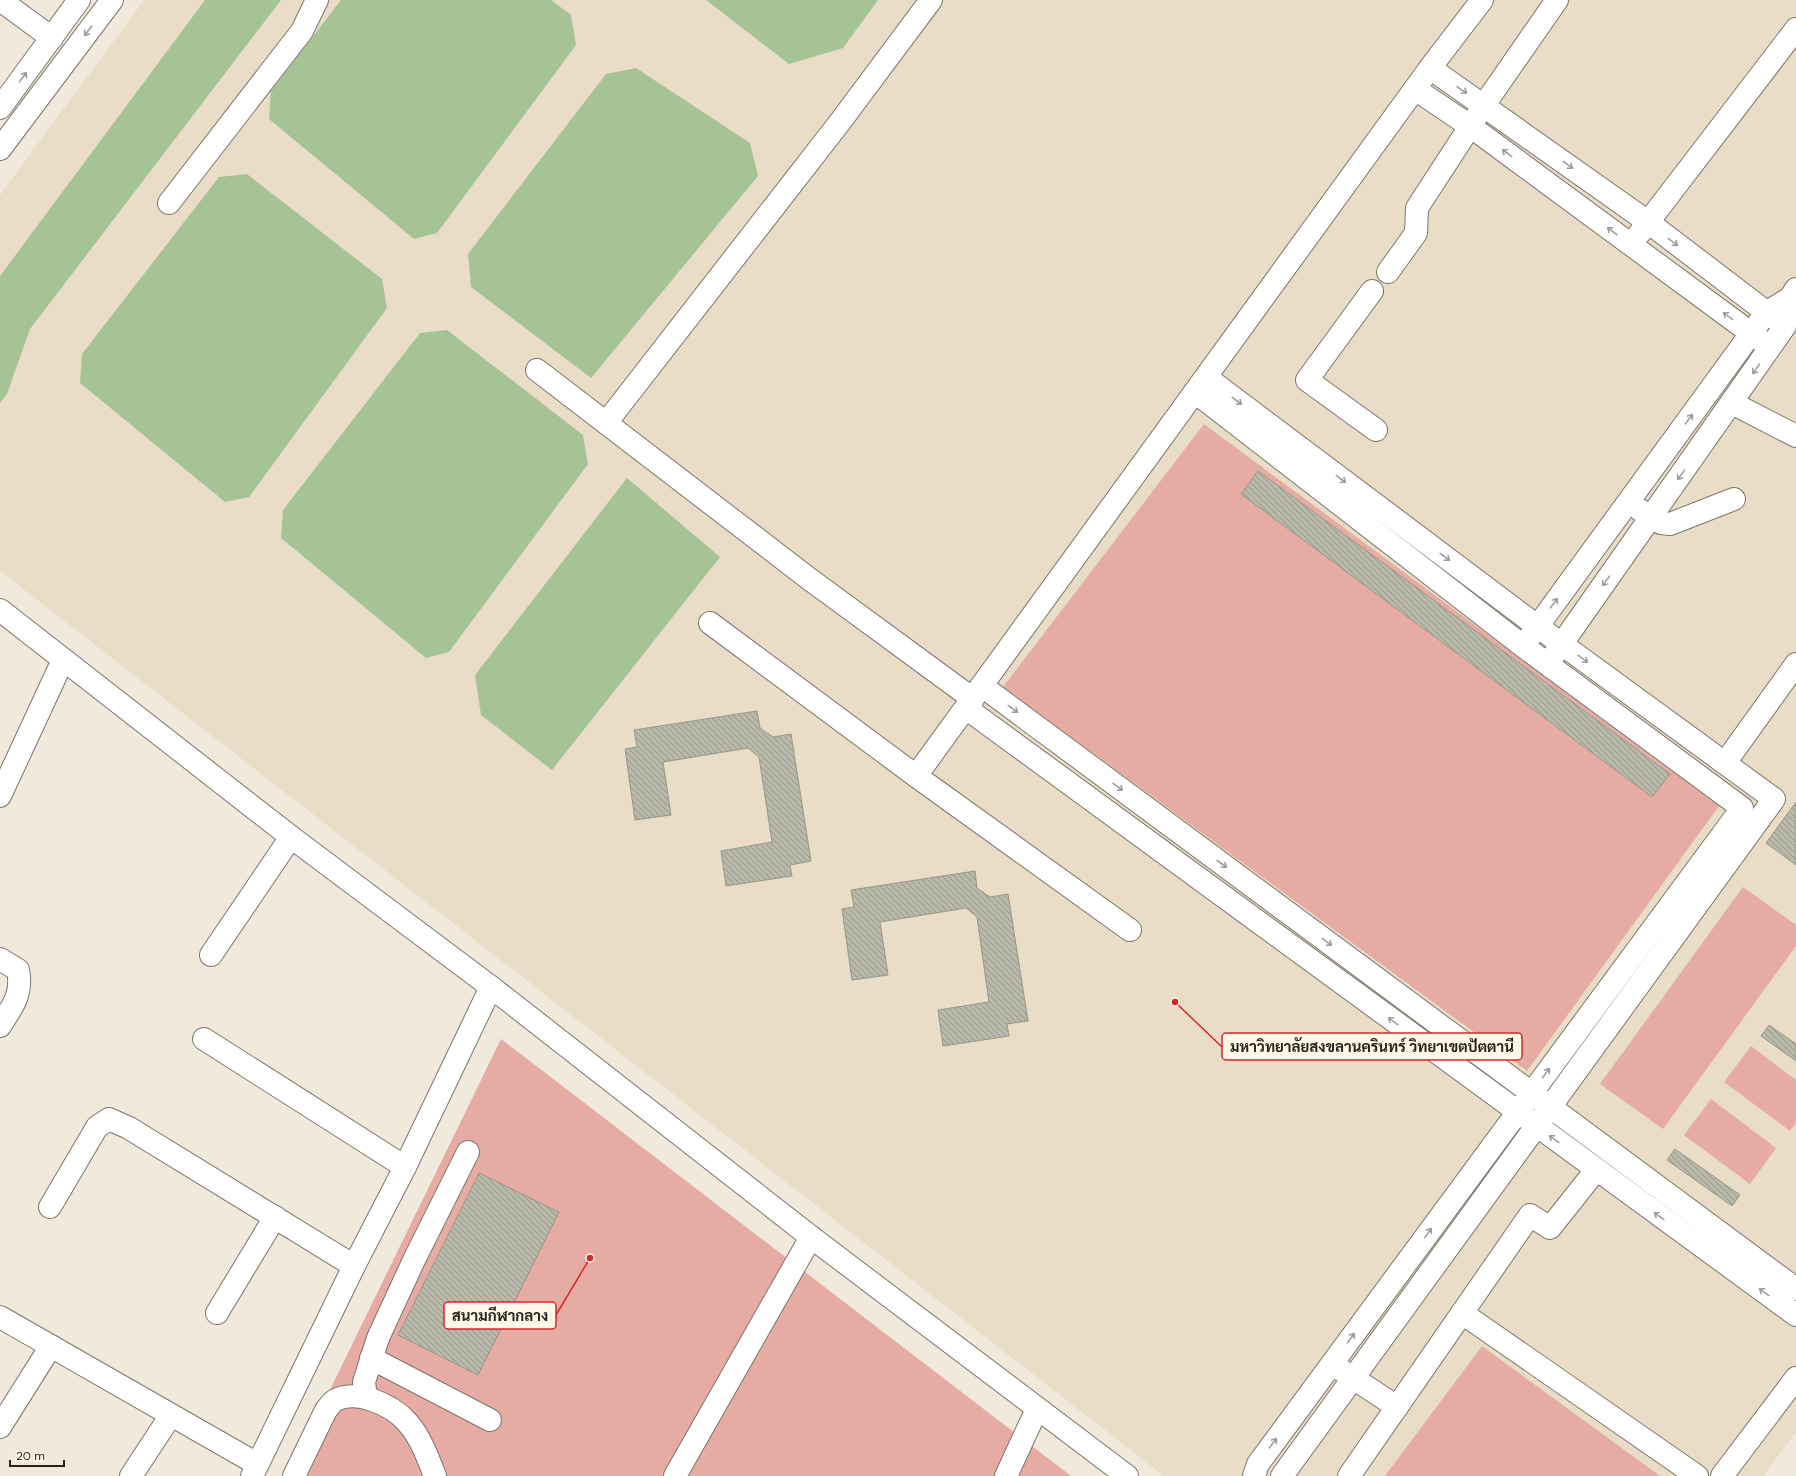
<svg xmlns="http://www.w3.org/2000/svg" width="1796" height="1476" viewBox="0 0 1796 1476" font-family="'DM Sans',Sarabun,sans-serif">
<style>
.built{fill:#e9ddc8}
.garden{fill:#e6aca3}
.water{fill:#a6c395}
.building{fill:url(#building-back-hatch);stroke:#979788}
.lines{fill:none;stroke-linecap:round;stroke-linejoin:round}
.minor-casing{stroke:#7c7569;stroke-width:24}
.major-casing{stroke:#7c7569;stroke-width:24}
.minor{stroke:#fff;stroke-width:22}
.major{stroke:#fff;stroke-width:22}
.oneway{stroke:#9d9c99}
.leader{fill:none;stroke:#d62828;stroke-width:1.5}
.callout-dot{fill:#d62828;stroke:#fff7e8;stroke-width:1.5}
.callout{fill:#fff7e8;stroke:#d62828;stroke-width:1.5}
.callout-label{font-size:15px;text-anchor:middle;font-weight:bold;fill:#25221c}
</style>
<defs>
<pattern id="building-back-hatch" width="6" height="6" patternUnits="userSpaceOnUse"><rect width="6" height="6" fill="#b9b9aa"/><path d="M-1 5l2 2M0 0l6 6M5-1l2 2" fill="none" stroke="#96968a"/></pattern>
</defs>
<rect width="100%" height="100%" fill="#f1e9db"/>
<polygon class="built" points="144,0 1796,0 1796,1432 1763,1476 1164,1476 0,571 0,195"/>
<g class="garden">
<polygon points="1204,424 1719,806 1527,1071 1003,687"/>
<polygon points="1743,887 1796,925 1796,946 1663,1129 1600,1084"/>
<polygon points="501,1039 1071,1476 288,1476"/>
<polygon points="1751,1046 1796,1080 1796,1123 1790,1131 1724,1082"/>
<polygon points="1711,1099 1776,1148 1750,1184 1684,1135"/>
<polygon points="1482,1346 1660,1476 1385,1476"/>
</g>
<g class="water">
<polygon points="205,0 281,0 30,329 7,394 0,403 0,276"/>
<polygon points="341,0 551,0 571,15 576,45 437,233 414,239 269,119 271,91"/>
<polygon points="706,0 878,0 843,48 789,64"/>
<polygon points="636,68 750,143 758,176 591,378 471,287 468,254 606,74"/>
<polygon points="247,174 382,279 387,308 249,497 225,502 80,383 82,354 219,177"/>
<polygon points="447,330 583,435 588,464 449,652 426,658 281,538 283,510 420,333"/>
<polygon points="627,478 720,557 552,770 481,715 475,675"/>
</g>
<g class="building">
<polygon points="1258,471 1670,774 1652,797 1241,494"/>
<polygon points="757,711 760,728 773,737 791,734 811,861 790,865 792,876 726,886 721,851 772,842 759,757 748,748 663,762 671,815 635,820 625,749 637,747 634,730"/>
<polygon points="1796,802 1796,865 1766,843"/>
<polygon points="975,871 977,888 990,897 1008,894 1028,1021 1007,1024 1009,1036 943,1046 938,1010 989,1002 977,917 966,908 880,922 888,975 852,980 842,909 854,907 851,890"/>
<polygon points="1769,1025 1796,1044 1796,1061 1761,1036"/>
<polygon points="1675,1149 1740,1195 1732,1206 1667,1160"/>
<polygon points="479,1173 559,1212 478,1375 398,1335"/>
</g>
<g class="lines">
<defs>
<g id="minor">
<polyline points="0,0 52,38"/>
<polyline points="1430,68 1648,222 1778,321"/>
<polyline points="1415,89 1470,126 1763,342"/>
<polyline points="169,203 302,31 317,0"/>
<polyline points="1639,234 1796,29"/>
<polyline points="1388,272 1416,233 1417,208 1484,105 1557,0"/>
<polyline points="1372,291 1307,380 1376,430"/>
<polyline points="537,370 808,578 973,699"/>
<polyline points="1206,377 1537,626 1774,799 1282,1476"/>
<polyline points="1195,392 1523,646 1742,808 1258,1464 1254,1476"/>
<polyline points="1732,403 1796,436"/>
<polyline points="606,423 840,122 931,0"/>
<polyline points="1640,510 1661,523 1670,524 1734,499"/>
<polyline points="0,610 291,837 491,987 811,1237 1127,1476"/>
<polyline points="710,623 916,776 1130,930"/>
<polyline points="1529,638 1766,313 1790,298 1796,289"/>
<polyline points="1554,655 1785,326 1790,298"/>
<polyline points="982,686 1796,1289"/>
<polyline points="966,708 1796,1315"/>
<polyline points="1725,763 1796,664"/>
<polyline points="916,776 1430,68 1482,0"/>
<polyline points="0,796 63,660"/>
<polyline points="211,955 291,837"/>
<path d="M 0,959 L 18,970 C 23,995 12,1007 0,1026"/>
<polyline points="204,1039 405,1167"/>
<polyline points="50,1207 97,1127 109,1119 129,1128 354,1266"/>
<polyline points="217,1313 275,1217"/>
<polyline points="1462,1313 1697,1476"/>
<polyline points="0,1317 257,1464"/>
<polyline points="371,1358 490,1420"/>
<polyline points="1341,1370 1397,1407"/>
<polyline points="366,1398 364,1382 378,1338 414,1260 468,1152"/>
<polyline points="0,1427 51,1346"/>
<polyline points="131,1476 171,1415"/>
<polyline points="252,1476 354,1266 405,1167 491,987"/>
<path d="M 294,1476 L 326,1410 C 329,1407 331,1403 334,1401 C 356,1388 392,1405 407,1422 C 420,1436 428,1458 435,1476"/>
<polyline points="675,1476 811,1237"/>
<polyline points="1006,1476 1037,1409"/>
<polyline points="1349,1476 1530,1215 1550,1228 1596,1170"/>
<polyline points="1722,1476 1796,1378"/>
</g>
<g id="major">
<polyline points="0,108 79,0"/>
<polyline points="0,149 112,0"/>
</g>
</defs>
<use href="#minor" class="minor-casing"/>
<use href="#major" class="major-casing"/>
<use href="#minor" class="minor"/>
<use href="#major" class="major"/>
</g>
<defs><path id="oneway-shaft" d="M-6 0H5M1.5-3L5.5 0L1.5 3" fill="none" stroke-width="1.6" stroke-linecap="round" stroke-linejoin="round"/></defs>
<g class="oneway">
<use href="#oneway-shaft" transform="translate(88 31) rotate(127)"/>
<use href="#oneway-shaft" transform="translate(23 77) rotate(-54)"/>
<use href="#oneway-shaft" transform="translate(1462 90) rotate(34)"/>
<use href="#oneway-shaft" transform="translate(1507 153) rotate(-143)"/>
<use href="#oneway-shaft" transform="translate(1568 165) rotate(36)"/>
<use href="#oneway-shaft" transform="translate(1612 231) rotate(-143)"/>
<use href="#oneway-shaft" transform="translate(1673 242) rotate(38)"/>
<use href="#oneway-shaft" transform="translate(1728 316) rotate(-144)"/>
<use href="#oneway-shaft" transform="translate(1756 369) rotate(125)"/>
<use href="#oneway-shaft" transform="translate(1237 401) rotate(37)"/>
<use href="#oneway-shaft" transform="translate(1689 419) rotate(-54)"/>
<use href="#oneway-shaft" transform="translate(1681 475) rotate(125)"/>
<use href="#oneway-shaft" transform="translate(1341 479) rotate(37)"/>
<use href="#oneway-shaft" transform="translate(1445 557) rotate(37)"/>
<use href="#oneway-shaft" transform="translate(1606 581) rotate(125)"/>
<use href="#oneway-shaft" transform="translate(1554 603) rotate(-54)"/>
<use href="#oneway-shaft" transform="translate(1583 659) rotate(36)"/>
<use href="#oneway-shaft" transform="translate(1013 709) rotate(37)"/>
<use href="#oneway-shaft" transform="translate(1118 787) rotate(37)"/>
<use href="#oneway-shaft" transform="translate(1222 864) rotate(37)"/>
<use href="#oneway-shaft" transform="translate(1327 942) rotate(37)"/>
<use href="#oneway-shaft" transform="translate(1393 1021) rotate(-144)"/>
<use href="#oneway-shaft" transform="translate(1546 1073) rotate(-54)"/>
<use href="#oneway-shaft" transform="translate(1554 1139) rotate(-144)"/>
<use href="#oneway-shaft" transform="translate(1659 1216) rotate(-144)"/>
<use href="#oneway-shaft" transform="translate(1428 1233) rotate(-54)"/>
<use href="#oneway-shaft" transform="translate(1764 1292) rotate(-144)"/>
<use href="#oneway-shaft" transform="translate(1351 1338) rotate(-54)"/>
<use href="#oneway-shaft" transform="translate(1273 1443) rotate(-54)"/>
</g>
<path class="leader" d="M1175 1002L1222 1047M590 1258L556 1315"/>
<g class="callout-dot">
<circle cx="1175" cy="1002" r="4"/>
<circle cx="590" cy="1258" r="4"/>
</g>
<g class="callout">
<rect x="1222" y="1033" width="300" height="27" rx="4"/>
<rect x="444" y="1302" width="112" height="27" rx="4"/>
</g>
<g class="callout-label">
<text x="1372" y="1052">มหาวิทยาลัยสงขลานครินทร์ วิทยาเขตปัตตานี</text>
<text x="500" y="1321">สนามกีฬากลาง</text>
</g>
<path d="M10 1460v6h54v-6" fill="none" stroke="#25221c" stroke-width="2"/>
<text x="16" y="1460" font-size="12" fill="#25221c" stroke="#fff7e8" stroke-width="3" paint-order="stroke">20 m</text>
</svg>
